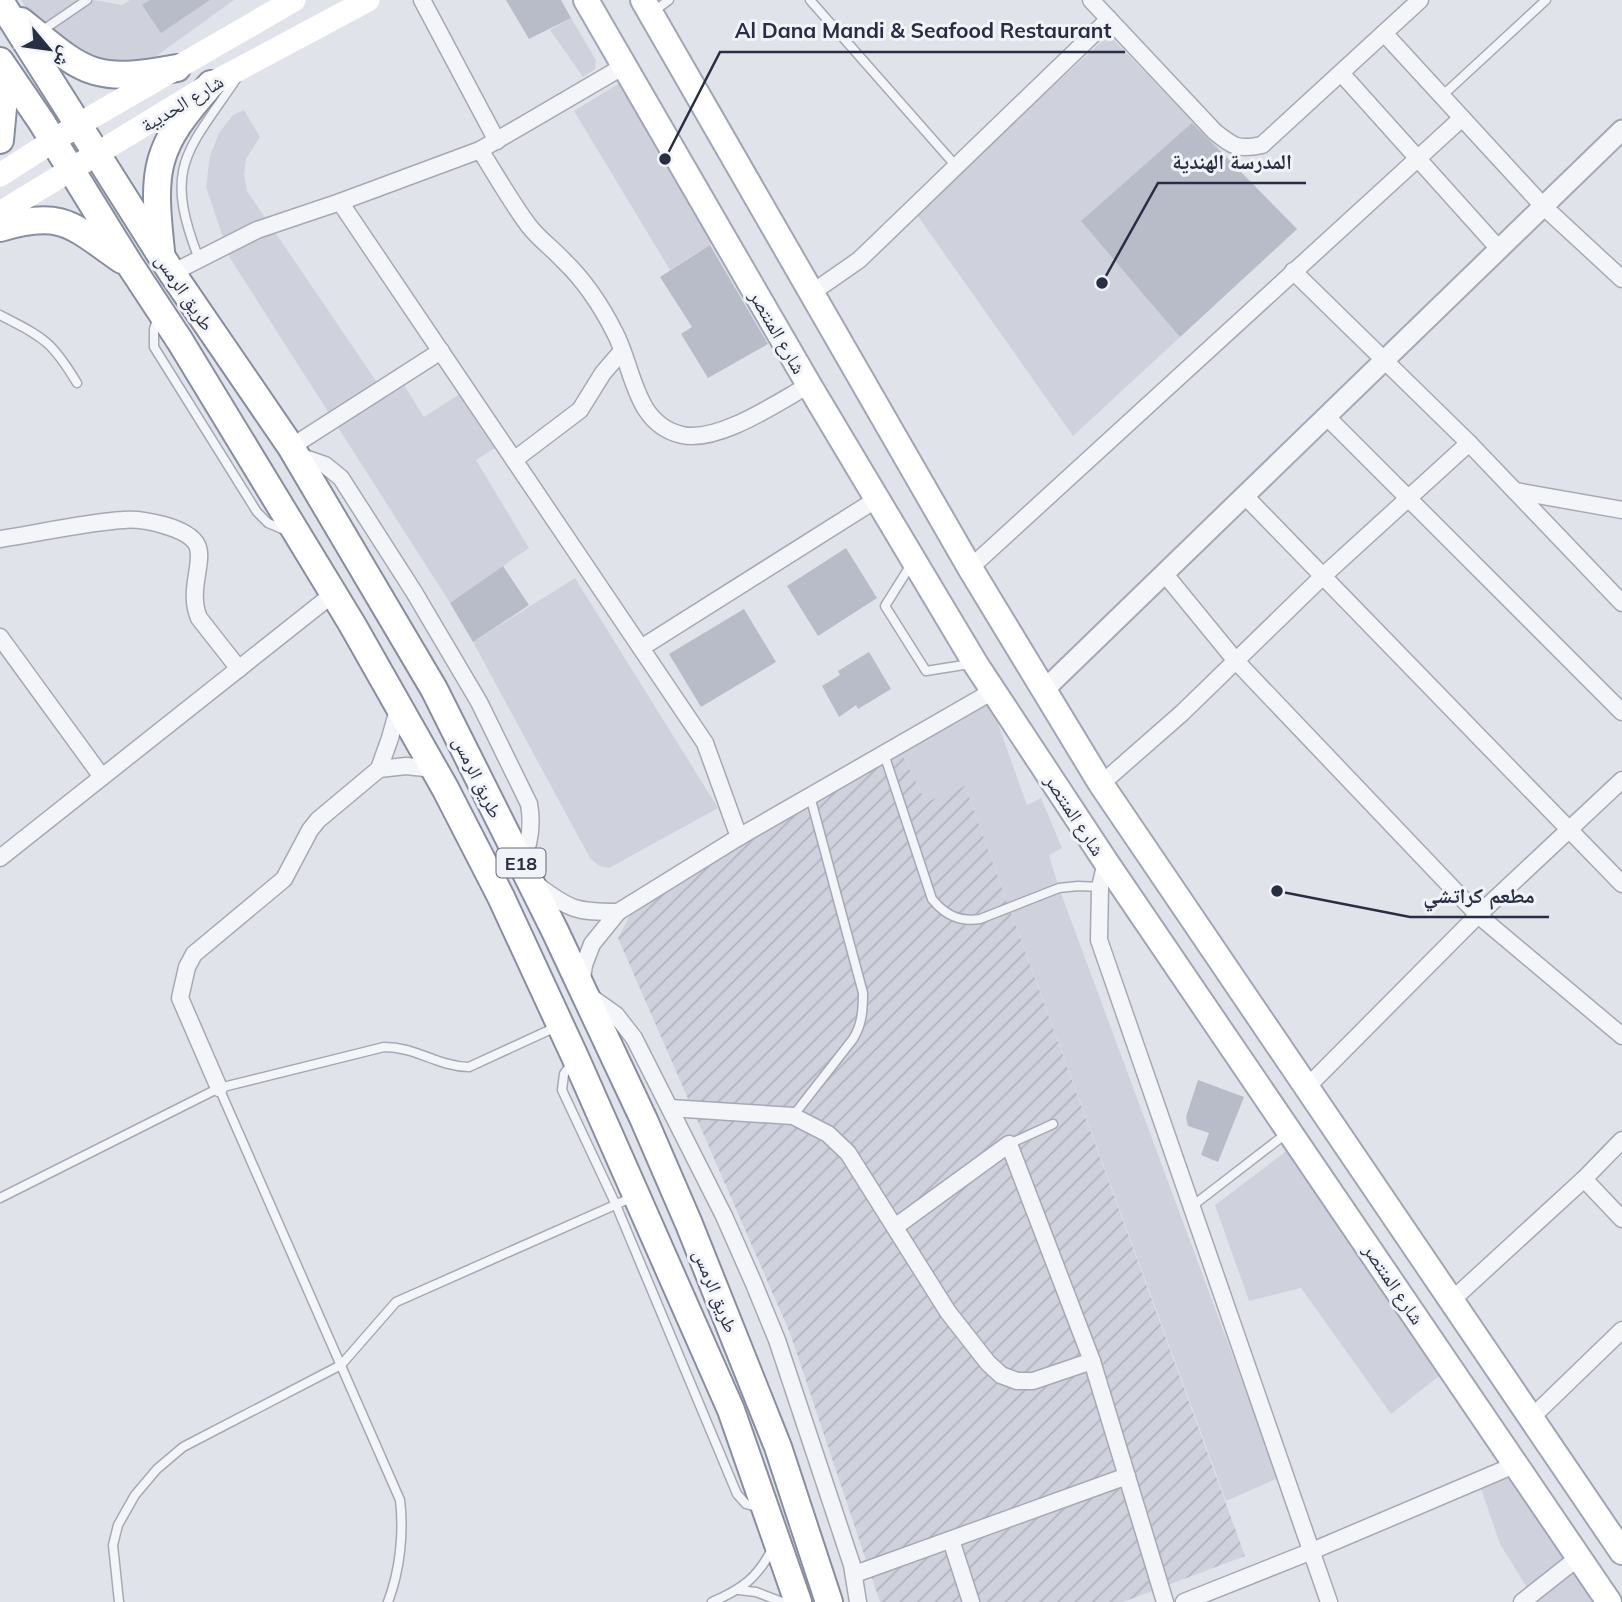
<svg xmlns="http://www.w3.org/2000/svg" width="1622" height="1602" viewBox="0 0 1622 1602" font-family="Mulish,'Noto Naskh Arabic',sans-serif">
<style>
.built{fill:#cfd2dd}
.industrial{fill:url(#industrial-furrows)}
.building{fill:#b8bcc8}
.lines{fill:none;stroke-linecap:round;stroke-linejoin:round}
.service-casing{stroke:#a6a9b5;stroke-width:11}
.minor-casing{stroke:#a6a9b5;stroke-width:19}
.tertiary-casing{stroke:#a6a9b5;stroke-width:23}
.primary-casing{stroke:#a0a6b7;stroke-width:28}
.trunk-casing{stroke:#888ea2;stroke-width:30}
.service{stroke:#f4f5f8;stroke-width:8}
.minor{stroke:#f4f5f8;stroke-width:16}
.tertiary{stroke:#f4f5f8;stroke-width:19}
.secondary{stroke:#fff;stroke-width:23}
.primary{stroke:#fff;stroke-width:24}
.trunk{stroke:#fff;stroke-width:26}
.labels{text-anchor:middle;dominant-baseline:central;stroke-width:6;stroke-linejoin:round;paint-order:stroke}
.shield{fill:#f1f3f8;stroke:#646979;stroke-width:2}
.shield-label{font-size:18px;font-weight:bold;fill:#282e43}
.street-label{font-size:19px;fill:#282e43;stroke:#f1f3f8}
.leader{fill:none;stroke:#282e43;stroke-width:2.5}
.callout-dot{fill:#282e43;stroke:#f1f3f8;stroke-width:2.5}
.callout-label{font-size:21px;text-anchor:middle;font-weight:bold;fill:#282e43;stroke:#f1f3f8;stroke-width:6;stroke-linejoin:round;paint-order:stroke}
</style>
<defs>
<pattern id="industrial-furrows" width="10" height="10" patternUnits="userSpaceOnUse" patternTransform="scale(1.75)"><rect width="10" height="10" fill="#cfd2dd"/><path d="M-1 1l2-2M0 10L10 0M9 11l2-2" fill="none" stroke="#b2b5bf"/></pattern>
</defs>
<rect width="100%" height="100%" fill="#e1e3ea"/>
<g class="built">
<polygon points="21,0 94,0 122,5 130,0 234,0 155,57 134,64 91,62 38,25"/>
<polygon points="571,18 596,60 595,69 583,77 550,30"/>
<polygon points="1109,35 1297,229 1073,436 915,212"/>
<polygon points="623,81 716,241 670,270 574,111"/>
<polygon points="244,110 260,137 246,159 244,174 247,191 387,397 404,385 424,417 463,392 498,446 476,460 529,548 450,603 230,258 206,187 210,156 219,133 233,115"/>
<polygon points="575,578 718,808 609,868 599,866 590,858 473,642"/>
<polygon points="989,699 1027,805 1041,798 1062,848 1049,855 1059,888 1278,1478 1226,1501 965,786 926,802 899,748"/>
<polygon points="1288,1150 1439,1376 1391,1414 1301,1288 1249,1301 1215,1205"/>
<polygon points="1509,1467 1598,1602 1536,1602 1500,1544 1476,1474"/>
</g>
<polygon class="industrial" points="899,748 926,802 965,786 1245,1556 1123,1602 880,1602 790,1333 618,938 636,904"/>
<g class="building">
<polygon points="150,0 210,0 161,33 142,5"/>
<polygon points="506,0 561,0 571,18 529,39"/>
<polygon points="1192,123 1297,229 1180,337 1081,221"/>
<polygon points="710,245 768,344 708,378 681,334 692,327 660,277"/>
<polygon points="846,548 877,598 818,636 787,586"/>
<polygon points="503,566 529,605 473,642 450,603"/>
<polygon points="744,609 776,662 701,707 669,654"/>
<polygon points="869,652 891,689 858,709 856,705 839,717 822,686 840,675 838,671"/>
<polygon points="1198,1080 1244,1097 1218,1162 1201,1155 1209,1133 1188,1126 1186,1117"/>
</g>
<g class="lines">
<defs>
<g id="service">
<polyline points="810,0 956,166"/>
<polyline points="654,11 669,0"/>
<polyline points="40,32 87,0"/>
<polyline points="1442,96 1546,0"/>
<path d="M 199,259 C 163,167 186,153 237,78"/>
<path d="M 0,315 C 44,338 51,340 77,383"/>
<polyline points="158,317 154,329 154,347 257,512 268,523 289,532"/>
<polyline points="912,563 885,606 926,671 970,664"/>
<path d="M 884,754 L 932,899 C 945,915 959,922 980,919 L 1059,888 L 1078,886 L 1100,887"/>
<polyline points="573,1061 564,1074 562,1090 616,1205 737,1494 746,1504 760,1508"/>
<path d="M 219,1088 L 400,1500 C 404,1533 400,1570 388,1602"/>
<path d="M 793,1116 L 853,1039 C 862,1025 863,1010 863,993 L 810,796"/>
<polyline points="1009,1144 1053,1124"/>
<path d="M 0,1198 L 219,1088 L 384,1047 C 417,1047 436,1066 469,1067 L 556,1027"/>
<polyline points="1191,1207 1287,1133"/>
<polyline points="739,1590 756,1592 782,1602"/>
<polyline points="119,1602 113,1545 118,1525 135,1495 157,1469 183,1447 341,1365 396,1302 633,1197"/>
<path d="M 712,1602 C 742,1589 758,1578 773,1547"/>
</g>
<g id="minor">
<polyline points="422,0 497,141"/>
<path d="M 1091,0 L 1215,132 C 1234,147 1238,150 1262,145 L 1420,0"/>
<polyline points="1384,33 1543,206 1622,279"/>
<polyline points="1341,73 1499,249"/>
<path d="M 480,150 C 496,175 511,202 529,226 C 539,239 552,248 563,260 C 584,280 602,307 615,333 C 634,369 634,424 682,435 C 719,443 778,402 809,385"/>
<polyline points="340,202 705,743 739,837"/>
<polyline points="1293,271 1469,443 1622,603"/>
<polyline points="172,273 257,230 340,202 480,150 624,66"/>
<polyline points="813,292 859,260 1109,19"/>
<polyline points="1327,417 1622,712"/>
<polyline points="291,447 441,351"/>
<path d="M 296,455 L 325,465 L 341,478 L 414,592 L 479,702 L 529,804 C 533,826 530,844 521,864"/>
<polyline points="514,460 580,410 603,373 622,351"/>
<polyline points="1515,491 1622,510"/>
<polyline points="1245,496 1622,884"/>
<path d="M 0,539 C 40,533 82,523 123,520 C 141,518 188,527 197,545 C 205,561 187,591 199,618 L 239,669"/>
<polyline points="970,568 1462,118"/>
<polyline points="1164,573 1236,661 1478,915 1622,1036"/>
<polyline points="0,637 102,777"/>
<polyline points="641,648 877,499"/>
<polyline points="379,769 406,766 434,769"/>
<polyline points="1101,784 1182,713 1323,576 1469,443"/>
<polyline points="0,858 333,594"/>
<polyline points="1106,862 1100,887 1099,940 1329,1602"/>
<path d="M 537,885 C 570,910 576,912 618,912"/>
<polyline points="581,985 584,965 592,944 618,912 739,837 993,691"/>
<polyline points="588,995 616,1015 634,1038 724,1216 754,1284 777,1340 852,1565 858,1602"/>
<polyline points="1308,1086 1478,915 1622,780"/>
<polyline points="219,1088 180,998 187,967 194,954 284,879 310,830 318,820 379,769 390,738 399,706"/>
<polyline points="670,1108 793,1116 828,1134 848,1153 948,1312 988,1363 1001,1375 1017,1381 1033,1381 1092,1361"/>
<polyline points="1584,1179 1622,1219"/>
<polyline points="895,1227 1009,1144 1092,1361 1165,1602"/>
<polyline points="1452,1300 1584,1179 1622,1140"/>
<polyline points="1531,1418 1622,1330"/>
<polyline points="951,1540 971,1602"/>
<polyline points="855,1574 1127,1476"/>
<polyline points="1184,1602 1312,1551 1517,1464"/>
<polyline points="1522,1602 1579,1557"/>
</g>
<polyline id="tertiary" points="1043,691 1622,130"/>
<g id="primary">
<polyline points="586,0 809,385 975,663 1106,862 1609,1602"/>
<polyline points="643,0 970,568 1101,784 1622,1552"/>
</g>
<g id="trunk">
<polyline points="0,1 172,273 291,447 434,689 555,931 644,1120 689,1224 778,1447 829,1602"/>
<path d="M 21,21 C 85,73 92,84 177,68"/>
<polyline points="0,61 41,121 130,265 180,341 352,624 445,788 501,897 576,1059 731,1410 798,1602"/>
<polyline points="0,83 3,108 0,140"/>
<path d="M 0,228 C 62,209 73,226 122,260"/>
<path d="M 161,251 C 152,168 154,148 211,84"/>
</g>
</defs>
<use href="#service" class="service-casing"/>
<use href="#minor" class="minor-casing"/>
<use href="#tertiary" class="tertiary-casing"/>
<use href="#primary" class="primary-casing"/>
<use href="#trunk" class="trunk-casing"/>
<use href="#service" class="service"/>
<use href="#minor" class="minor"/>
<use href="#tertiary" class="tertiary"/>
<g class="secondary">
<polyline points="0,175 78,125 294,0"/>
<polyline points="0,213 211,84 368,0"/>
</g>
<use href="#primary" class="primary"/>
<use href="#trunk" class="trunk"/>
</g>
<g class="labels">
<rect class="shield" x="496.5" y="848.5" width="49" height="29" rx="5"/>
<g class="shield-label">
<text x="521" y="863">E18</text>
</g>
<g class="street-label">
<text transform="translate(182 103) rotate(-31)">شارع الحديبة</text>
<text transform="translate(185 292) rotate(56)">طريق الرمس</text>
<text transform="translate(778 332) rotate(60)">شارع المنتصر</text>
<text transform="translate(478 777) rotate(64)">طريق الرمس</text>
<text transform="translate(1075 815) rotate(57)">شارع المنتصر</text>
<text transform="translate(1394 1284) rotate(56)">شارع المنتصر</text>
<text transform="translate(716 1291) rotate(68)">طريق الرمس</text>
</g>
</g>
<path class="leader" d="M665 159L720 52H1125M1102 283L1158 183H1306M1277 891L1410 917H1549"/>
<g class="callout-dot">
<circle cx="665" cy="159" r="7"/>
<circle cx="1102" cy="283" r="7"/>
<circle cx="1277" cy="891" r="7"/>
</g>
<g class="callout-label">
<text x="923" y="38">Al Dana Mandi &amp; Seafood Restaurant</text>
<text x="1232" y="169">المدرسة الهندية</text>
<text x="1479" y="903">مطعم كراتشي</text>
</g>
<g transform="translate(49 49) rotate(119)" stroke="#f1f3f8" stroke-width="5" paint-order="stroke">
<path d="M0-5L12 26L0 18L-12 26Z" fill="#282e43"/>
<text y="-10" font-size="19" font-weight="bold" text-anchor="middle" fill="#282e43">ش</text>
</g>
</svg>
